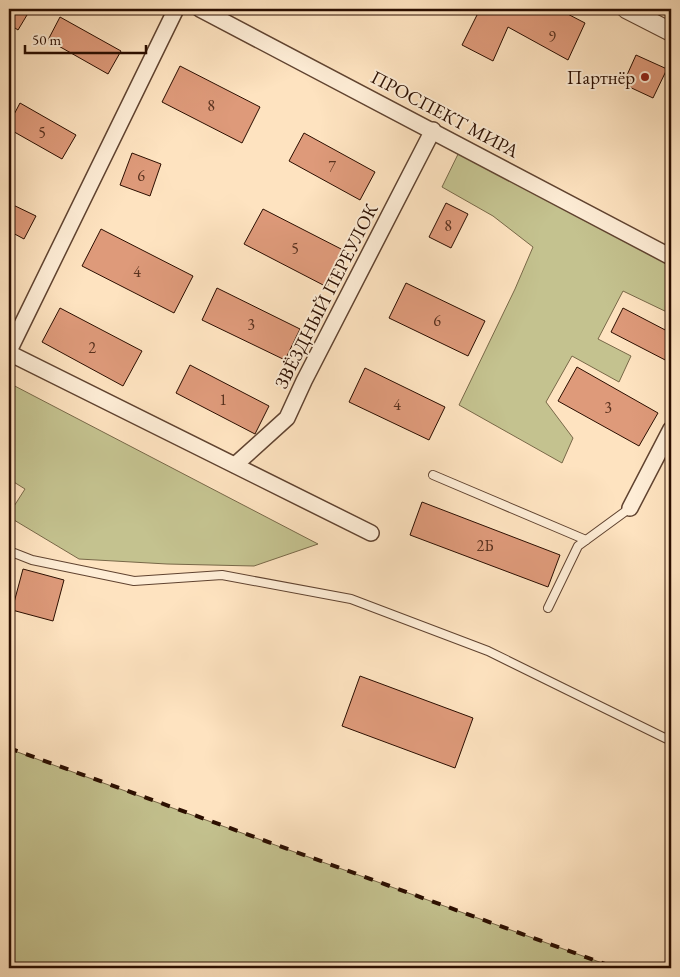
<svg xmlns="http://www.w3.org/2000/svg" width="680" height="977" viewBox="0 0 680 977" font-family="'EB Garamond',serif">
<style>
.green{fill:#c4c28f;stroke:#786848}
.building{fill:#de9a7a;stroke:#2b0e00}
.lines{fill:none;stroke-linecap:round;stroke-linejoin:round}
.service-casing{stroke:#604330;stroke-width:10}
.minor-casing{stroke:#604330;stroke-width:18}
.tertiary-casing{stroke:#604330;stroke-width:20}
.service{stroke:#feedd6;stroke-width:8}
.minor{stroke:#feedd6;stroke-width:15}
.tertiary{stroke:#feedd6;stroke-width:18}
.rail{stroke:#2b0e00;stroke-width:4;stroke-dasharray:9 9;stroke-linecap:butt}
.poi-dot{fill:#8f2418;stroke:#feedd6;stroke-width:2}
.labels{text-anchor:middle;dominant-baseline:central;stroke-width:4;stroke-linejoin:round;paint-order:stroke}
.number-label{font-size:16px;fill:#58311e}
.poi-label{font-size:19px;fill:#2b0e00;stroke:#feedd6;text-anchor:end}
.street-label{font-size:19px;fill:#2b0e00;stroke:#feedd6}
</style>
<rect width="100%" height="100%" fill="#fee3c0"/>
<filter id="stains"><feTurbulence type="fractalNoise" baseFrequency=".004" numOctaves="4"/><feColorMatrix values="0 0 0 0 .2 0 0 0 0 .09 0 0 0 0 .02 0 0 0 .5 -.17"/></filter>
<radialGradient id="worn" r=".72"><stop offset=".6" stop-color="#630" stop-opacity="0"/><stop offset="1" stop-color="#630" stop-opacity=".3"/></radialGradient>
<g class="green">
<polygon points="462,146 671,257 671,314 623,291 598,339 631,356 619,382 572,356 546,402 573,438 562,463 459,405 515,289 533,247 493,216 442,187"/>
<polygon points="9,383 318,544 254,566 167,564 79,559 9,517 9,514 25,489 9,479"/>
<polygon points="9,749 616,968 9,968"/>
</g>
<g class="building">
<polygon points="9,9 30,10 18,30 9,24"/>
<polygon points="480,9 558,9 585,23 568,60 508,27 493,61 462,45"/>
<polygon points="60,17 121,51 108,74 48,40"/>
<polygon points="636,55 667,69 653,98 623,84"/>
<polygon points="180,66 260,107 242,143 162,102"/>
<polygon points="20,103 76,135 62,159 9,129 9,124"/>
<polygon points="304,133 375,172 360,200 289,161"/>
<polygon points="132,153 161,164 150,196 120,185"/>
<polygon points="9,203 36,216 24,239 9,231"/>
<polygon points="446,203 468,214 451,248 429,237"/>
<polygon points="263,209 345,251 327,287 244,244"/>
<polygon points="101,229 193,276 174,313 82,266"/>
<polygon points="406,283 485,321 468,356 389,318"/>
<polygon points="217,288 300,329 285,360 202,320"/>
<polygon points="60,308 142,351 123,386 42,342"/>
<polygon points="623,308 671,333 671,363 611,332"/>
<polygon points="190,365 269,406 255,434 176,393"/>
<polygon points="577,367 658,413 639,446 558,401"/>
<polygon points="365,368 445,407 429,440 349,402"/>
<polygon points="422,502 560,555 548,587 410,535"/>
<polygon points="23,569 64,580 53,621 12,610"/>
<polygon points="360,676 473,718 455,768 342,726"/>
</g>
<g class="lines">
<defs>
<g id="service">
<polyline points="433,475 586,540"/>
<polyline points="9,551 32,560 134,581 222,575 351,599 488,651 671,741"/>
<polyline points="548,608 578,546 630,508"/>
</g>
<g id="minor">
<polyline points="200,9 671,257"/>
<polyline points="9,351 176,9"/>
<polyline points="9,353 371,533"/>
<polyline points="235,465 287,418 304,381 433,130"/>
<polyline points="630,508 671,429"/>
</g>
<polyline id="tertiary" points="626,9 671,32"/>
</defs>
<use href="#service" class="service-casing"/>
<use href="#minor" class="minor-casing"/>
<use href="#tertiary" class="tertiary-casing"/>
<use href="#service" class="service"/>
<use href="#minor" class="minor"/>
<use href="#tertiary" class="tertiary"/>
<polyline class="rail" points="9,748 616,968"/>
</g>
<circle class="poi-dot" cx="645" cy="77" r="5"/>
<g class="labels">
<g class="number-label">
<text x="552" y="36">9</text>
<text x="211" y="105">8</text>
<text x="42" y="132">5</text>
<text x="332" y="166">7</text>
<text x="141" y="175">6</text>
<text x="448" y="225">8</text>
<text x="295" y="248">5</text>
<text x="137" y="271">4</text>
<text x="437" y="320">6</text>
<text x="251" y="324">3</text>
<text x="92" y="347">2</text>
<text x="223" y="399">1</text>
<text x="397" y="404">4</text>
<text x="608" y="407">3</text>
<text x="485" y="545">2Б</text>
</g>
<g class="poi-label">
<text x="635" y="77">Партнёр</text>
</g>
<g class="street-label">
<text transform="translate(445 114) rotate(28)">ПРОСПЕКТ МИРА</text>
<text transform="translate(326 296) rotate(-63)">ЗВЁЗДНЫЙ ПЕРЕУЛОК</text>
</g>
</g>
<rect width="680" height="977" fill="none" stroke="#fee3c0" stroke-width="30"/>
<rect x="10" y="10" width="660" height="957" fill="none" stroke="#2b0e00" stroke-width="2.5"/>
<rect x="15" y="15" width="650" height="947" fill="none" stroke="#2b0e00"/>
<path d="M25 45v8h121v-8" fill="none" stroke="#2b0e00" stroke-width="2.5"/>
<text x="32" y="45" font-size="15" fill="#2b0e00" stroke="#feedd6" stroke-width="4" paint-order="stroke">50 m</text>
<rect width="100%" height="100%" filter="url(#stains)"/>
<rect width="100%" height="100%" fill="url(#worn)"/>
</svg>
